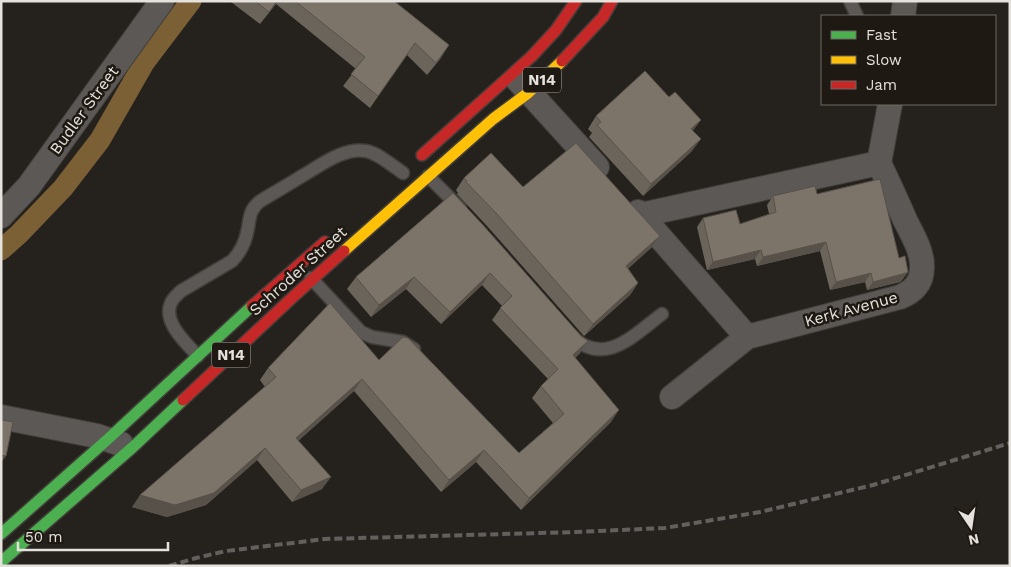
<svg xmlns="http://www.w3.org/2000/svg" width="1011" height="567" viewBox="0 0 1011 567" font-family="'Work Sans',sans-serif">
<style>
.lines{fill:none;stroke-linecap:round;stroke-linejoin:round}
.canal{stroke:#7b5f35;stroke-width:21}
.lane-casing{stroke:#413e3a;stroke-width:15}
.street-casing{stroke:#413e3a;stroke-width:26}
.fast-casing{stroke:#413e3a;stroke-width:14}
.slow-casing{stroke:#413e3a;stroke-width:14}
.jam-casing{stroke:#413e3a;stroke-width:14}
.lane{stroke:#5b5855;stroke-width:12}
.street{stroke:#5b5855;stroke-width:24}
.fast{stroke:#4caf50;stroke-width:11}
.slow{stroke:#ffc107;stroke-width:11}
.jam{stroke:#c62828;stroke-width:11}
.rail{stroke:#62605e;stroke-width:4;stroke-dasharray:8 4;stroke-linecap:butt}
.wall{fill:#6b645a}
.shaded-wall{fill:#57514a}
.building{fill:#7c7469;stroke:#57514a}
.labels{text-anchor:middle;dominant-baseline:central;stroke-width:5;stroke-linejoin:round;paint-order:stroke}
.shield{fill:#1e1912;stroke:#a9a59f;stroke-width:1}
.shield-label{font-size:15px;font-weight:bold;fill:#e5e1dc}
.street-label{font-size:16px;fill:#e5e1dc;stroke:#1e1912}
</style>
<rect width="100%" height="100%" fill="#25221e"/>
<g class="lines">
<polyline class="canal" points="1,250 19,234 63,188 100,140 144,63 191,1"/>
<defs>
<g id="lane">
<polyline points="850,1 857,16"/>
<polyline points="428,176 460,208"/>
<polyline points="311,278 361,332 372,337 403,342 414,349"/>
<path d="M 572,336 C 604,368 634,335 662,314"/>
<path d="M 198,356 C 187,344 162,322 171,303 C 173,298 178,294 181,291 L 232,261 C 241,252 246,240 248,228 C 250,216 250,210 259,202 C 273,193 288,185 302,176 C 321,165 344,147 366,151 C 378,153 393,166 403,173"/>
</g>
<g id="street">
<polyline points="903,16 905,1"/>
<polyline points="517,79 597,167"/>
<polyline points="638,212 747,337"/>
<polyline points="641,215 879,163 890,104"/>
<polyline points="1,216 29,186 162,1"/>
<path d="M 672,397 L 747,337 L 900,297 C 913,292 922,283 922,268 C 923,252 912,234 905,220 C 897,201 888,182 879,163"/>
<polyline points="1,417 97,436 121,444"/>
</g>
<g id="fast">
<polyline points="1,534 108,439 252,306"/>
<polyline points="1,562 133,447 183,400"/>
</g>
<polyline id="slow" points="344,251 493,119 528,93 562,61"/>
<g id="jam">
<polyline points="562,61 603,17 612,1"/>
<polyline points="422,155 532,56 556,30 576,1"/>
<polyline points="252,306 325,242"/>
<polyline points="183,400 294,296 344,251"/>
</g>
</defs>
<use href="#lane" class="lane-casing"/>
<use href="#street" class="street-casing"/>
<use href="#fast" class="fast-casing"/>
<use href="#slow" class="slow-casing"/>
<use href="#jam" class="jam-casing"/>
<use href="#lane" class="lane"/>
<use href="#street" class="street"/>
<use href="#fast" class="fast"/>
<use href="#slow" class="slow"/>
<use href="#jam" class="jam"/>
<polyline class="rail" points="169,566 196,558 226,551 325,539 576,532 665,528 760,512 873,485 1010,443"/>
</g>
<g class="wall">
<polygon points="394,1 441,58 427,75 407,55 370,108 343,86 356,69 276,4 260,24 231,2"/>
<polygon points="596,116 693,131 692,151 643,196 589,137 592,133 588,129"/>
<polygon points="464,178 523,187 660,236 651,248 628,268 638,283 630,295 584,336 487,226 457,194 458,193 456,190"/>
<polygon points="453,193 581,336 588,341 580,353 575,358 611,422 521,510 476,462 441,492 354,391 298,441 322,489 292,502 257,460 206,505 167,517 132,507 265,387 260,380 268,368 379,360 519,453 553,423 532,398 541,386 548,379 492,320 502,306 482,285 441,324 406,289 371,317 347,289 356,277"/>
<polygon points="817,194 899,258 908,272 902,280 900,282 867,290 865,282 830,290 820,251 757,266 755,259 707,270 697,227 703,218 740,224 769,214 767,205 773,196"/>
</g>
<g class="shaded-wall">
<polygon points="277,1 278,1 260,24 269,12"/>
<polygon points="449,45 441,58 427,75 436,63"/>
<polygon points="701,120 692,132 691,129"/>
<polygon points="701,139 692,151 643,196 651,184"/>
<polygon points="660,236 651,248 618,278 626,266"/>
<polygon points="826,242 820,251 757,266 763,257"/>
<polygon points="761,250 755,259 707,270 713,262"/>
<polygon points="908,272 902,280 900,282 867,290 873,282"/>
<polygon points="490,273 482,285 441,324 450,312"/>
<polygon points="871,273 865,282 830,290 836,282"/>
<polygon points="414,277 406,289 371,317 379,305"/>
<polygon points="638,283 630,295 584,336 593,324"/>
<polygon points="588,341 580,353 565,367 573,355"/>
<polygon points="362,379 354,391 288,450 296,438"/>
<polygon points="619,410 611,422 521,510 529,498"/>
<polygon points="265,448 257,460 206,505 167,517 132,507 140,495"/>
<polygon points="484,450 476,462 441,492 449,480"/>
<polygon points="1,455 6,456 1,463"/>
<polygon points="331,477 322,489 292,502 301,490"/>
</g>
<g class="building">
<polygon points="255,1 277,1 269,12"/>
<polygon points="295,1 394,1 449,45 436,63 415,43 378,96 351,74 365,57"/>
<polygon points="645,71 669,97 675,92 701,120 691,129 701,139 651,184 597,125 601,122 596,116"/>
<polygon points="576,143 660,236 626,266 638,283 593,324 496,213 466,182 467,181 464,178 491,153 523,187"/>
<polygon points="880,179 899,258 905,256 908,272 906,273 873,282 871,273 836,282 826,242 763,257 761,250 713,262 703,218 736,210 740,224 776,212 773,196 815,186 817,194"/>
<polygon points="453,193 483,225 581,336 588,341 573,355 619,410 529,498 484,450 449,480 362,379 296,438 331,477 301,490 265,448 214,493 175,505 140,495 276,377 268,368 330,303 379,360 403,337 408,338 519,453 564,414 541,386 558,369 500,308 512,296 490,273 450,312 414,277 379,305 356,277"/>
<polygon points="1,420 13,422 6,456 1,455"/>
</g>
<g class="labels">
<g class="shield">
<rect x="523" y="67.5" width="38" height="25" rx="4"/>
<rect x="212" y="342.5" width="38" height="25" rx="4"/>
</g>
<g class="shield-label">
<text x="542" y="80">N14</text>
<text x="231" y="355">N14</text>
</g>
<g class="street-label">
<text transform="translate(84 110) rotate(-54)">Budler Street</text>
<text transform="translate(298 271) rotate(-42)">Schroder Street</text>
<text transform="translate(851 309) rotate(-15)">Kerk Avenue</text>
</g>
</g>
<rect width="1011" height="567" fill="none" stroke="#e5e1dc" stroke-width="5"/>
<rect x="821" y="15" width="175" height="90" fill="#1e1912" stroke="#6e6963"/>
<rect x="831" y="31" width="25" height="8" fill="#4caf50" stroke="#6e6963"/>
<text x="866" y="40" font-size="15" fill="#e5e1dc">Fast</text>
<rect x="831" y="56" width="25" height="8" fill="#ffc107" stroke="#6e6963"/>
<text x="866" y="65" font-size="15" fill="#e5e1dc">Slow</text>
<rect x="831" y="81" width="25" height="8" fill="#c62828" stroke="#6e6963"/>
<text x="866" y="90" font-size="15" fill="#e5e1dc">Jam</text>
<g transform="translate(971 527) rotate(167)" stroke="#1e1912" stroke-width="4" paint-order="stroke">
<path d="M0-4L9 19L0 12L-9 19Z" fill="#e5e1dc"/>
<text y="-8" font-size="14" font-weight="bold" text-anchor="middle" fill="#e5e1dc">N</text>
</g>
<path d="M18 542v8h150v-8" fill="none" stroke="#e5e1dc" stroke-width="2.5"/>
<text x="25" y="542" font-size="15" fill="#e5e1dc" stroke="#1e1912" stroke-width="4" paint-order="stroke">50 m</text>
</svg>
